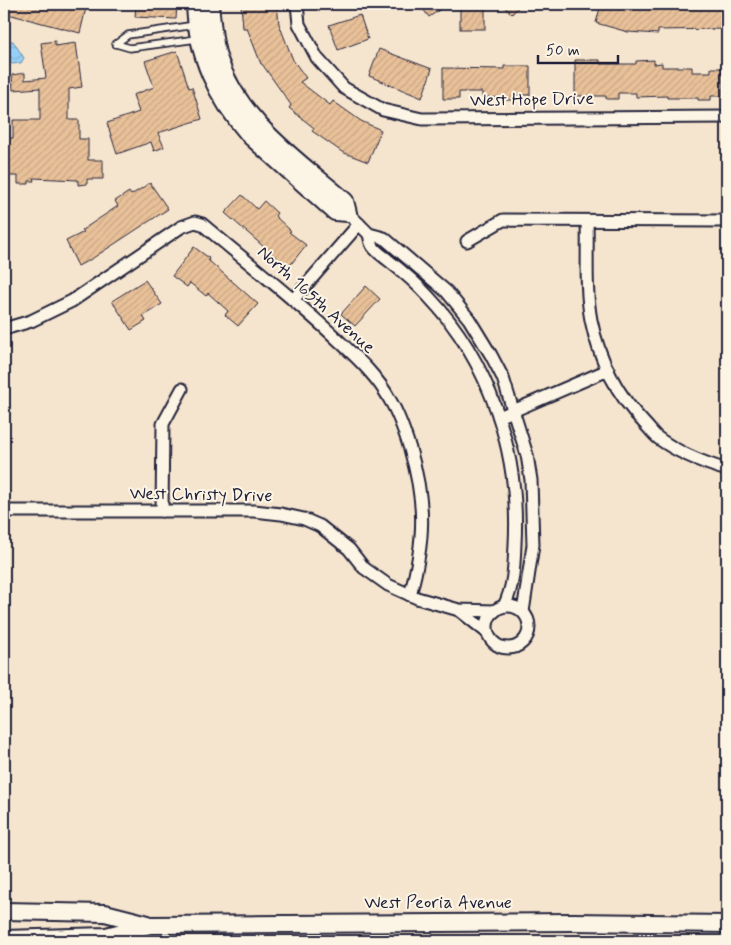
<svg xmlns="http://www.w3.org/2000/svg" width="731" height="945" viewBox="0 0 731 945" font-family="Mynerve,sans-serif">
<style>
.water{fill:url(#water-waves);stroke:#688aab}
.building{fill:url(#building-hatch);stroke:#22223b}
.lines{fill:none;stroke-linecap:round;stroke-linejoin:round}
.lane-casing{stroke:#22223b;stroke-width:9}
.street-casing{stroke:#22223b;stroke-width:15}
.secondary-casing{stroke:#22223b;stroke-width:20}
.lane{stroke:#fcf5e5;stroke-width:5.5}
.street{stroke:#fcf5e5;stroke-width:11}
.secondary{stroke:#fcf5e5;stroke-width:16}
.labels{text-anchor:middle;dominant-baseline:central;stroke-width:4;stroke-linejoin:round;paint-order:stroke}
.street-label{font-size:18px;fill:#22223b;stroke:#fcf5e5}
</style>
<defs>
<pattern id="water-waves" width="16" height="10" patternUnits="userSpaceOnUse" patternTransform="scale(1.25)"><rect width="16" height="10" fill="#97d0f6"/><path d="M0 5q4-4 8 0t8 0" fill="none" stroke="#82b2d4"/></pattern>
<pattern id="building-hatch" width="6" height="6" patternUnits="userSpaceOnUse" patternTransform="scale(1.25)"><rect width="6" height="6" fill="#e9c199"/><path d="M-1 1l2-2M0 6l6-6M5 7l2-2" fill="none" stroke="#c8a685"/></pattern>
</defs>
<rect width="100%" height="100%" fill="#f6e5ce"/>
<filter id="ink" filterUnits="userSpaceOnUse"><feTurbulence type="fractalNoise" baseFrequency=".02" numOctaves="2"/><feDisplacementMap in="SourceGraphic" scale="10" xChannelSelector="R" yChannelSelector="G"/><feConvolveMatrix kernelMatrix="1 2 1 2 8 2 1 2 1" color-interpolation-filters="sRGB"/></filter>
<g filter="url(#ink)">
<path class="water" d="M 8,41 L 13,41 C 17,47 20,52 24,58 L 21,63 L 12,64 L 9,62 L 5,46 Z"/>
<g class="building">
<polygon points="4,4 87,4 80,33 4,13"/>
<polygon points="136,4 177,4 176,19 135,17"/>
<polygon points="241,4 277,4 279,24 293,60 306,78 300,82 330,105 333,101 361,121 381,130 368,162 342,152 312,131 314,128 289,108 291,105 262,64 261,64 247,28 243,28"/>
<polygon points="419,4 448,4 429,17"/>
<rect x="460" y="4" width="25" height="25"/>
<polygon points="501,4 521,4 512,14"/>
<polygon points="601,4 723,4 723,29 658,30 658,34 628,32 596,23"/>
<polygon points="360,15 368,39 338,50 329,25"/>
<polygon points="55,41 55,46 76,43 82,87 69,89 69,120 79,120 79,139 88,139 88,160 103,160 103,179 87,179 87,184 78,185 78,180 33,178 34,181 29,181 29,184 18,184 18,176 4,176 4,138 13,138 13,120 40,120 40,88 13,90 12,75 25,73 25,80 46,78 41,43"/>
<polygon points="379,49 432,69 422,98 369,76"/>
<polygon points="177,51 189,88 192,87 202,119 158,133 164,147 154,151 151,142 117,154 107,123 139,112 133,95 154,87 145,61"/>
<polygon points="575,60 600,60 600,64 636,64 636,61 654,60 654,64 662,63 662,67 692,67 692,72 711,72 711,68 722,68 722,96 711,96 711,100 698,100 698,98 667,98 667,96 636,97 636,93 618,93 618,99 606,99 606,96 575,96"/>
<polygon points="504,66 530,66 530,95 516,95 516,100 504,100 504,98 482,97 482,92 459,92 459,99 443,99 443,68 504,69"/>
<polygon points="150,183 168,209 93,258 78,266 66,241 84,232 82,230 118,206 115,201 129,192 131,195"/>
<polygon points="242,195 257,209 264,201 277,213 275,216 291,231 289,232 306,245 288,268 225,213"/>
<polygon points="194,247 209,258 208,260 258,304 238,326 225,315 228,311 208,293 206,296 190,283 187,287 172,276"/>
<polygon points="145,280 162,304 143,316 146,321 131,330 112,301"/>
<polygon points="366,286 380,299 355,326 341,314"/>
</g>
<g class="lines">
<defs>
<g id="lane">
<polyline points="116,44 130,48 197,39"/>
<polyline points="116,44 128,35 195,25"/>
</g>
<g id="street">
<polyline points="297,4 299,24 317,58 344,88 383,110 422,119 727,117"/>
<polyline points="348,213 369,234 384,238 447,292 469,319 491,355 503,378 527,455 531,480 533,545 523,612"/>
<path d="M 587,221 C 588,253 585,288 591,320 C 599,359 617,395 645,424 C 649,428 653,434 658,438 C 677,452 704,463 727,470"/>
<path d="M 369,234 C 370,237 370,242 372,245 C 374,250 383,256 388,260 C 402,271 416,283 428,296 C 490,361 520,454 515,544 C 514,566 514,586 504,606"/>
<polyline points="467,241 503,220 727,221"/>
<polyline points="293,300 359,224"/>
<path d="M 4,329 L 31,321 L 72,301 L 181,227 L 195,222 L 202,224 C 248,263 295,299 338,340 C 357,358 378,377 390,400 C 399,415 405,433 410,449 C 426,503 425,541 410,595"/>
<polyline points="499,417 608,370"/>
<polyline points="4,511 254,511 281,514 304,519 320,526 349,549 364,568 388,585 417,598 459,610 495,611"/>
<polyline points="162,511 163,424 182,389"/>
<circle cx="508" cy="627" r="21"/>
<polyline points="459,610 488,633"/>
</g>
<g id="secondary">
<path d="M 195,4 C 197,56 216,97 250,136 L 335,212 L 348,213 L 345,201 C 296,159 239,121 218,57 C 213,40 212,22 210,4"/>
<polyline points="4,911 105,913 148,924"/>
<polyline points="4,939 106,936 150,925 573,922 727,924"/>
</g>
</defs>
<use href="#lane" class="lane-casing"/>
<use href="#street" class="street-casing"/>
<use href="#secondary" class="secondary-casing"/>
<use href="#lane" class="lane"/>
<use href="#street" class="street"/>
<use href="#secondary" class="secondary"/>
</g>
</g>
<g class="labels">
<g class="street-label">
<text transform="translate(532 100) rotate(-1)">West Hope Drive</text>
<text transform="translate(316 300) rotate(42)">North 165th Avenue</text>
<text transform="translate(201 495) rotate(1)">West Christy Drive</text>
<text x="438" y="903">West Peoria Avenue</text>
</g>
</g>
<rect width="731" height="945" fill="none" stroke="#fcf5e5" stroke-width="20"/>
<rect x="10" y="10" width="711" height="925" fill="none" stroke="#22223b" stroke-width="2" filter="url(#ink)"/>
<path d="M538 55v8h80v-8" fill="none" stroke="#22223b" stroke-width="2.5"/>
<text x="546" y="55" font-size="15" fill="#22223b" stroke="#fcf5e5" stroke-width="4" paint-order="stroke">50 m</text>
</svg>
